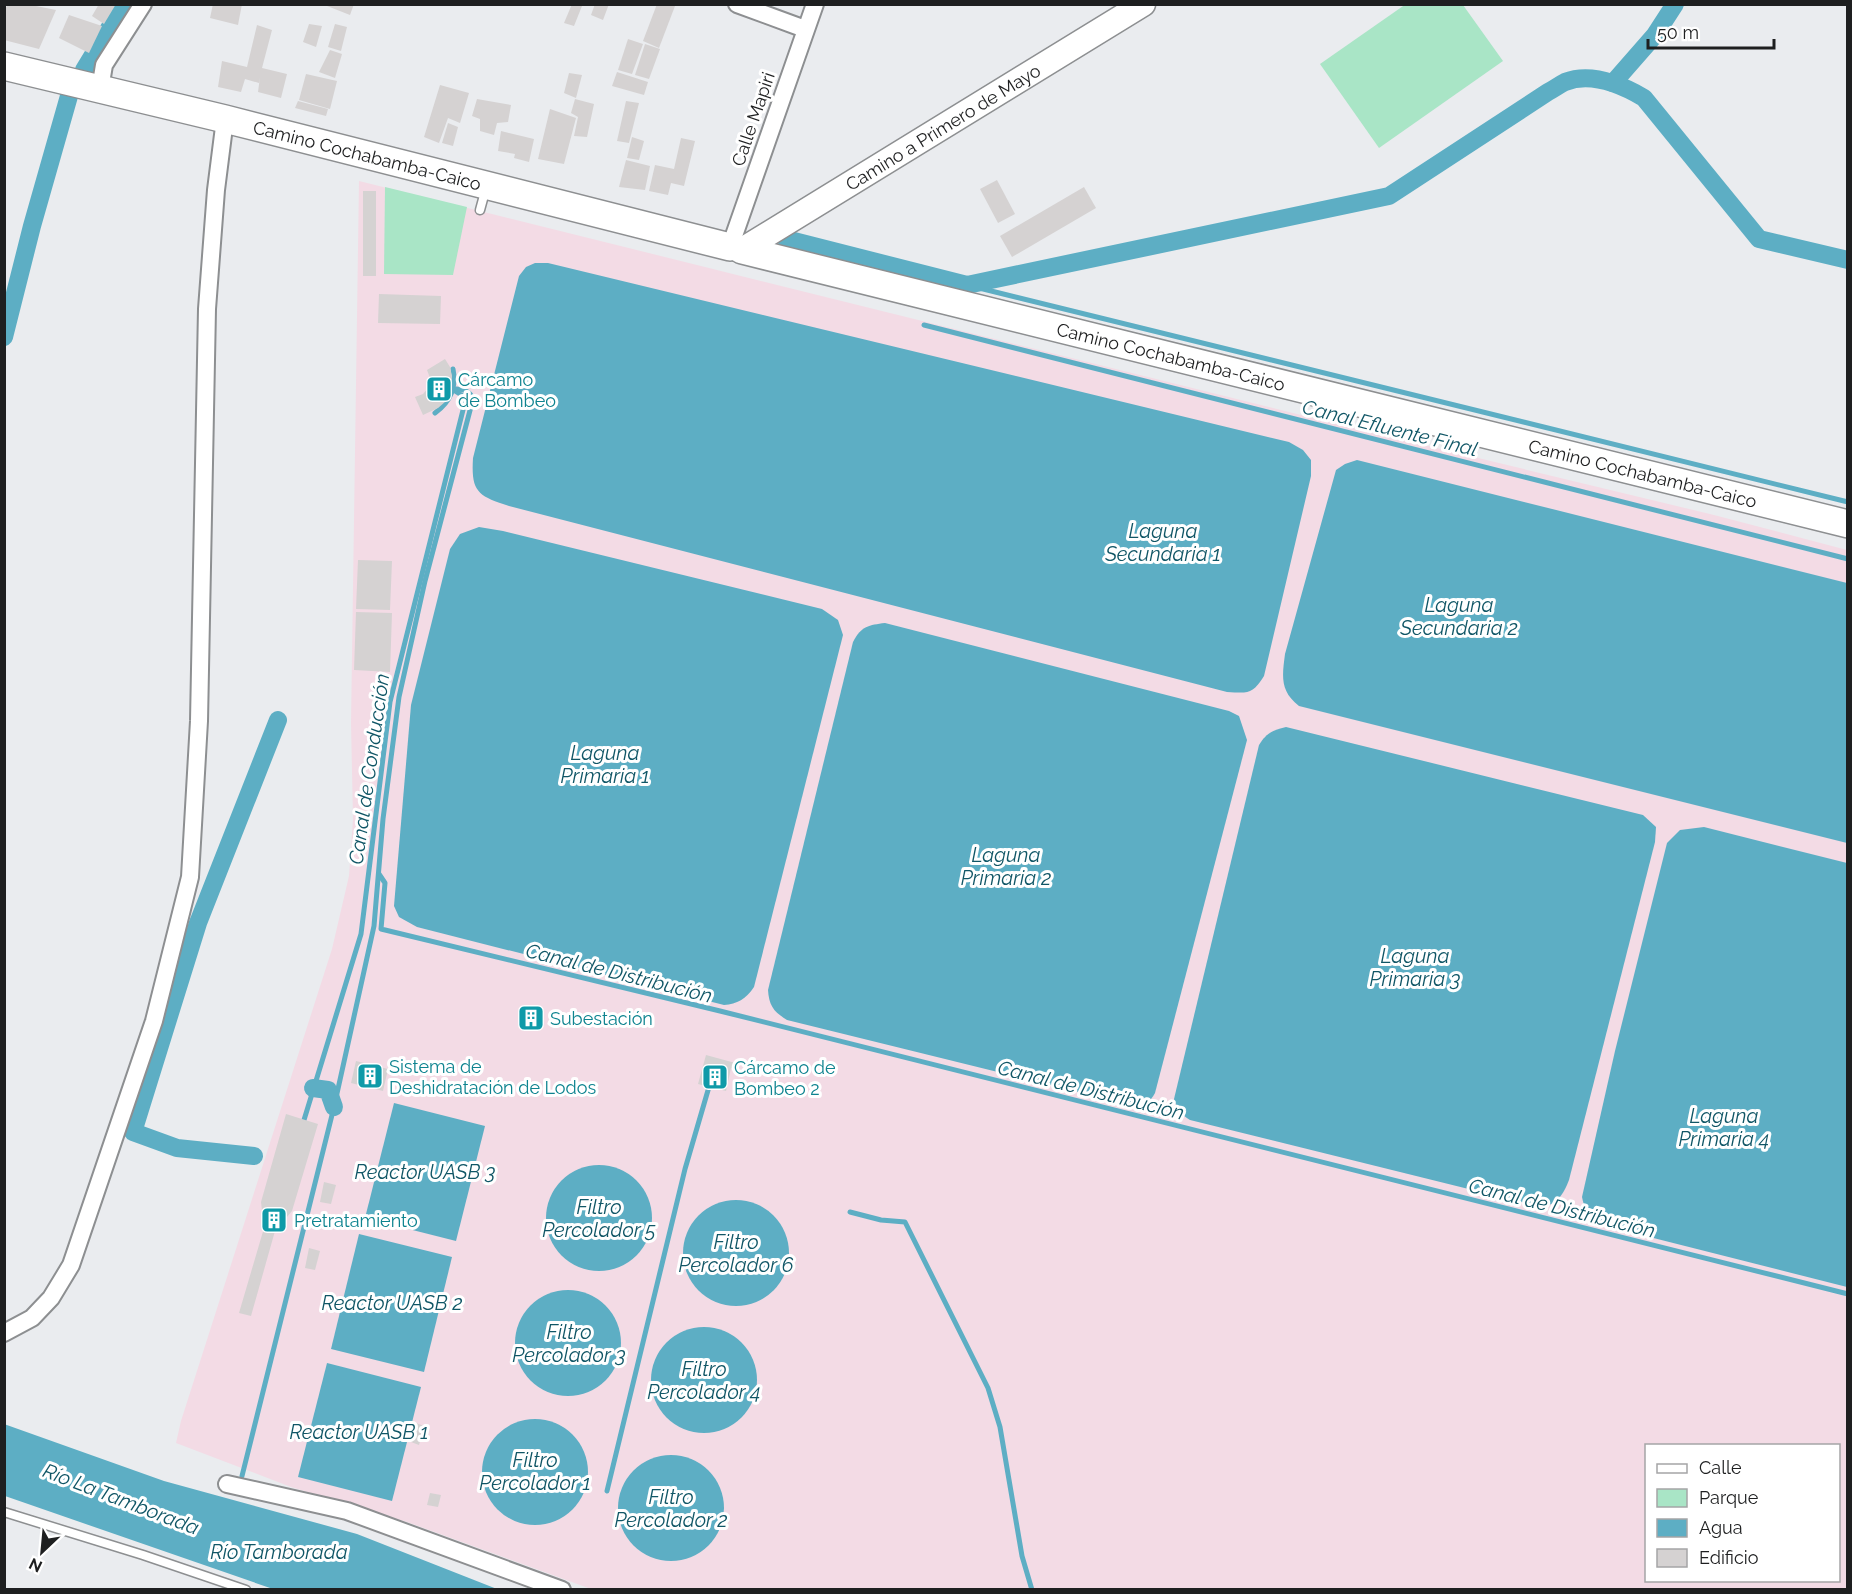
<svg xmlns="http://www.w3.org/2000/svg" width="1852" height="1594" viewBox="0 0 1852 1594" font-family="Raleway,sans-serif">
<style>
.industrial{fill:#f3dbe5;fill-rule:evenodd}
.green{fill:#a9e5c6}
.water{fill:#5daec4}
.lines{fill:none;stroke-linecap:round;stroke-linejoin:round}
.stream{stroke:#5daec4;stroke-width:5}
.canal{stroke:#5daec4;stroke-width:18}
.building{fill:#d5d2d2}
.service-casing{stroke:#8d8f91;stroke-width:11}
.minor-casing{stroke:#8d8f91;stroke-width:20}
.secondary-casing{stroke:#8d8f91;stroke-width:27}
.primary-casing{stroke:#8d8f91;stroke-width:30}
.service{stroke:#fff;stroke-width:8}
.minor{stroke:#fff;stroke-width:16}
.secondary{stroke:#fff;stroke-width:24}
.primary{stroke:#fff;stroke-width:27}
.labels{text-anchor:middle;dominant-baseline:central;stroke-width:6;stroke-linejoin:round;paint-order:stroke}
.street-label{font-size:18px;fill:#1e1f20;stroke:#fff}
.culture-label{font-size:18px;fill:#0d838f;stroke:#fff;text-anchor:start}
.water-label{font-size:20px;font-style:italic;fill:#105666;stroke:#fff}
</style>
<rect width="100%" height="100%" fill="#eaecef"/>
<path class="industrial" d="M 359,181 L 1337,424 L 1714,515 L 1847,550 L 1847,1589 L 591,1589 L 407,1522 L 291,1487 L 176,1443 L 181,1421 L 332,949 L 349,876 L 353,819 L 351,723 ZM 1646,1446 L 1838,1446 L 1838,1580 L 1646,1580 Z"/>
<g class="green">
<polygon points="1406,4 1463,5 1503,61 1379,148 1320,64"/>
<polygon points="385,187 467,207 453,275 384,274"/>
</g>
<g class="water">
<path d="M 535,263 L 548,263 L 1289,442 L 1303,450 L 1311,460 L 1311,476 L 1264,676 C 1252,695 1248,693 1227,692 L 509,506 C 477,496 471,491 473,458 L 519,276 L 526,267 Z"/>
<path d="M 1357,460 L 1847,583 L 1847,843 L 1299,706 C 1280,691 1282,677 1285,654 L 1336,470 L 1345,464 Z"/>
<path d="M 479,527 L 503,531 L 822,609 L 838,620 L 843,635 L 754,987 C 746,999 737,1004 724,1005 L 417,927 L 399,917 L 394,906 L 411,705 L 450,549 L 460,534 Z"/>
<path d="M 885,623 L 1229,711 L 1239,716 L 1247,740 L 1155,1093 C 1150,1102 1145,1106 1135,1106 L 787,1020 C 774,1012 769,1006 768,990 L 853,642 C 861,626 869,625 885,623 Z"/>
<path d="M 1286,727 L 1643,815 L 1656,827 L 1655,842 L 1569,1180 C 1563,1195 1557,1205 1541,1207 L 1190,1120 C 1181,1115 1177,1109 1174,1099 L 1259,745 C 1266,733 1273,730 1286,727 Z"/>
<path d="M 1704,827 L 1847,863 L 1847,1287 L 1606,1226 C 1589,1218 1586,1216 1582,1197 L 1615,1051 L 1667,843 L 1680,830 Z"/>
<polygon points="394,1103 485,1126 456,1241 365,1218"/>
<circle cx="599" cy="1218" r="53"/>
<circle cx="736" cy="1253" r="53"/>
<polygon points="359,1234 452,1257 424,1372 331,1349"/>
<circle cx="568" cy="1343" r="53"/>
<circle cx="704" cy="1380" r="53"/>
<polygon points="327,1363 421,1387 392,1501 298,1477"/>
<circle cx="535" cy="1472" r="53"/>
<polygon points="4,1424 164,1481 357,1534 497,1589 273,1589 5,1496"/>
<circle cx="671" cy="1508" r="53"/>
</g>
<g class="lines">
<g class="stream">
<polyline points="967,285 1848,502"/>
<polyline points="924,325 1848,559"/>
<path d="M 435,413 C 450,402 457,388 453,369"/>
<polyline points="379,874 385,883 381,929 720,1011 1848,1294"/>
<polyline points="304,1120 361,934 390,702 465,402 463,396 455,391"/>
<polyline points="850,1212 881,1220 905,1222 988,1388 1000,1427 1022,1556 1032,1590"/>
<path d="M 242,1476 L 334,1107 L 374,926 L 383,819 L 399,697 L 425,581 L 473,399 C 470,391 464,389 456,389"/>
<polyline points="607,1491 685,1169 711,1080"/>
</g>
<g class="canal">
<polyline points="84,70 124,4"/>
<polyline points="1613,83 1655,35 1675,4"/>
<path d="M 786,239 L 967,285 L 1389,196 L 1548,92 C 1554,89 1559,85 1565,82 C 1591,72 1622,85 1644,98 L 1759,239 L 1848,260"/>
<polyline points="4,337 32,226 69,96"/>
<polyline points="313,1088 328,1090 334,1107"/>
<polyline points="254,1156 177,1148 133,1132 198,923 278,720"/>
</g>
</g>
<g class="building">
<polygon points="8,4 26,4 56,10 39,49 4,40 4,11"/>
<polygon points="99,4 116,4 104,24 92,16"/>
<polygon points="213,4 242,4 238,25 210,18"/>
<polygon points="322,4 354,4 350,15"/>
<polygon points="572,4 582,6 574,26 564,23"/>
<polygon points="595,4 609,4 603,20 591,15"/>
<polygon points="657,4 675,6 659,48 643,41"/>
<polygon points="69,15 102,26 89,53 59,38"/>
<polygon points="309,24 322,26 316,47 303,42"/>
<polygon points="335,24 347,27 341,51 328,47"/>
<polygon points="257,25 272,30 262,68 287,74 281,98 258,92 260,77 259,83 245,79 241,92 218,87 222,61 247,67"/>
<polygon points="628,39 643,44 632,74 618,70"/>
<polygon points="645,44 660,49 649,79 635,75"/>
<polygon points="330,50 342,54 335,78 319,72"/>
<polygon points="617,72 648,82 644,95 612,86"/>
<polygon points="569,73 582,75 576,98 564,93"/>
<polygon points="306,74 337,81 330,109 299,100"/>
<polygon points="440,85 469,93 460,123 448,118 439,143 424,137"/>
<polygon points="477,99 511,105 508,122 497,123 494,135 480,131 480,119 472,116"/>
<polygon points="575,99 594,104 587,137 574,136 578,117 571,113"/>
<polygon points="298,101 328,109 326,116 295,108"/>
<polygon points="626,101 639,103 629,143 617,141"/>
<polygon points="550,109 576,118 564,164 538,159"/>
<polygon points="448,123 458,127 453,146 442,143"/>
<polygon points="501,131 534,139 529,162 514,158 515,154 498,151"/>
<polygon points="632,137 644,141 639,160 627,158"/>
<polygon points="681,138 695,141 684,186 671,183 668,195 649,191 655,165 674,169"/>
<polygon points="626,160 650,166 645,190 619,187"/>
<polygon points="997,180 1015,214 998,223 980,189"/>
<polygon points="1084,187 1096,208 1012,257 1000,236"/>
<rect x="363" y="191" width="13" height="85"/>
<polygon points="379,294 441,296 440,324 378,323"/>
<polygon points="445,359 450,367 452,376 450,394 445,402 438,408 423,415 415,397 423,394 429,387 430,378 427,370"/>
<polygon points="358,560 392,561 390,610 356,609"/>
<polygon points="356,612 392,613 390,672 354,670"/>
<polygon points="525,1006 542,1009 538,1031 520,1027"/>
<polygon points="706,1055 739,1064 737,1070 731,1068 726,1091 698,1084"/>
<polygon points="356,1061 388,1069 383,1091 351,1083"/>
<polygon points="286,1114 318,1124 292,1211 275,1231 251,1316 239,1313 264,1228 261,1202"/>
<polygon points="324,1182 336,1185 331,1204 320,1202"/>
<polygon points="309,1248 320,1251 315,1270 305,1268"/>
<polygon points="416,1423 424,1426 419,1445 411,1442"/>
<polygon points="430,1493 441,1495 438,1507 427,1505"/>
</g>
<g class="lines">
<defs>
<g id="service">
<polyline points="480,210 486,188"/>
<polyline points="4,1512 143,1555 246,1590"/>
</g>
<g id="minor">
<polyline points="737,4 805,29"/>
<polyline points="100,89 104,65 143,4"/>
<polyline points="730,247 815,4"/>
<polyline points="4,1333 32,1318 51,1298 71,1265 154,1021 190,877 199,721 207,309 216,190 225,119"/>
<polyline points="227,1484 347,1511 562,1590"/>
</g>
<g id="secondary">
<path id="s1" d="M 730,247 L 742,250 L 1143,4"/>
</g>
<g id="primary">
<path id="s2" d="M 4,66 L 225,119 L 730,247"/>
<path id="s3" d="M 742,250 L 1848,524"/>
</g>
</defs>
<use href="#service" class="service-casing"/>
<use href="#minor" class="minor-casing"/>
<use href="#secondary" class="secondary-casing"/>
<use href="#primary" class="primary-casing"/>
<use href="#service" class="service"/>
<use href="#minor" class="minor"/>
<use href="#secondary" class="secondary"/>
<use href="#primary" class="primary"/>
</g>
<defs>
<symbol id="building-square" viewBox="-11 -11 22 22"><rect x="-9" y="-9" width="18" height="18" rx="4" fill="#0f9aa8" stroke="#fff"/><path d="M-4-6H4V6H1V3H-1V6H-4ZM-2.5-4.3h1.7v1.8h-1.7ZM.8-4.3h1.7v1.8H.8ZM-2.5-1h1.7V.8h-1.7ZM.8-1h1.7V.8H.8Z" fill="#fff"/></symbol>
</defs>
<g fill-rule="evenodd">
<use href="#building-square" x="424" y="374" width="30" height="30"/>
<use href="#building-square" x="516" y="1003" width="30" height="30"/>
<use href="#building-square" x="355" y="1061" width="30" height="30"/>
<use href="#building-square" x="700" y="1062" width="30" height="30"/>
<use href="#building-square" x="259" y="1205" width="30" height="30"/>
</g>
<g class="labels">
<g class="street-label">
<text transform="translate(753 119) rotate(-71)">Calle Mapiri</text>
<text stroke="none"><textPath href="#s1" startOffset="248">Camino a Primero de Mayo</textPath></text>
<text stroke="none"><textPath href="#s2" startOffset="374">Camino Cochabamba-Caico</textPath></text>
<text stroke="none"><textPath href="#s3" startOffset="442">Camino Cochabamba-Caico</textPath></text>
<text stroke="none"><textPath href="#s3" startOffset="928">Camino Cochabamba-Caico</textPath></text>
</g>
<g class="culture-label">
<text x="458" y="379">Cárcamo<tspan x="458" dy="21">de Bombeo</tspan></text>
<text x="550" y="1018">Subestación</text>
<text x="389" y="1066">Sistema de<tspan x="389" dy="21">Deshidratación de Lodos</tspan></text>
<text x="734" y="1067">Cárcamo de<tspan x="734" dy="21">Bombeo 2</tspan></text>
<text x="294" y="1220">Pretratamiento</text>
</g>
<g class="water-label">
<text transform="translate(1390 428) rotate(14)">Canal Efluente Final</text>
<text x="1163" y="531">Laguna<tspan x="1163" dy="23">Secundaria 1</tspan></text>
<text x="1459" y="605">Laguna<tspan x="1459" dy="23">Secundaria 2</tspan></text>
<text x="605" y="753">Laguna<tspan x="605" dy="23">Primaria 1</tspan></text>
<text transform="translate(369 769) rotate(-82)">Canal de Conducción</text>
<text x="1006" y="855">Laguna<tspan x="1006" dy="23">Primaria 2</tspan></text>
<text x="1415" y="956">Laguna<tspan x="1415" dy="23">Primaria 3</tspan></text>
<text transform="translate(619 973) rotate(14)">Canal de Distribución</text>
<text transform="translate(1091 1090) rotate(14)">Canal de Distribución</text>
<text x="1724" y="1116">Laguna<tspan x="1724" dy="23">Primaria 4</tspan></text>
<text x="425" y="1172">Reactor UASB 3</text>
<text x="599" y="1207">Filtro<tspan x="599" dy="23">Percolador 5</tspan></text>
<text transform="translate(1562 1208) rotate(14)">Canal de Distribución</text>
<text x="736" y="1242">Filtro<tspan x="736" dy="23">Percolador 6</tspan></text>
<text x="392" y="1303">Reactor UASB 2</text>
<text x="569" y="1332">Filtro<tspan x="569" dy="23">Percolador 3</tspan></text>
<text x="704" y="1369">Filtro<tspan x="704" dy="23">Percolador 4</tspan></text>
<text x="359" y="1432">Reactor UASB 1</text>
<text x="535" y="1460">Filtro<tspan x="535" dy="23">Percolador 1</tspan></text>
<text x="671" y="1497">Filtro<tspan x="671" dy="23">Percolador 2</tspan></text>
<text transform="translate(121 1499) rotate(21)">Río La Tamborada</text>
<text x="279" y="1552">Río Tamborada</text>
</g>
</g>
<rect width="1852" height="1594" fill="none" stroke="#1e1f20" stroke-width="12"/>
<rect x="1645" y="1444" width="195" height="138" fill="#ffffff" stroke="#a5a5a6" stroke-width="1.5"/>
<rect x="1657" y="1464" width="30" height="9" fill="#ffffff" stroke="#a5a5a6" stroke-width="1.5"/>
<text x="1699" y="1474" font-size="18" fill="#1e1f20">Calle</text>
<rect x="1657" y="1489" width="30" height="18" fill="#a9e5c6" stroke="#a5a5a6" stroke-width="1.5"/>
<text x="1699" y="1504" font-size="18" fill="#1e1f20">Parque</text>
<rect x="1657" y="1519" width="30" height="18" fill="#5daec4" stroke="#a5a5a6" stroke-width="1.5"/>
<text x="1699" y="1534" font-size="18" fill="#1e1f20">Agua</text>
<rect x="1657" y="1549" width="30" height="18" fill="#d5d2d2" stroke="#a5a5a6" stroke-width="1.5"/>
<text x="1699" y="1564" font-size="18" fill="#1e1f20">Edificio</text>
<g transform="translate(42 1552) rotate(206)" stroke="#ffffff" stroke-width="4.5" paint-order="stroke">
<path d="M0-4.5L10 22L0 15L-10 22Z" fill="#1e1f20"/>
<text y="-9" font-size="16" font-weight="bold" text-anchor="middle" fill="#1e1f20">N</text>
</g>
<path d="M1648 39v9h126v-9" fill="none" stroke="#1e1f20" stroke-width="3"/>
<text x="1657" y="39" font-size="18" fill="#1e1f20" stroke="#ffffff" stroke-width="4.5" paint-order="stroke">50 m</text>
</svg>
